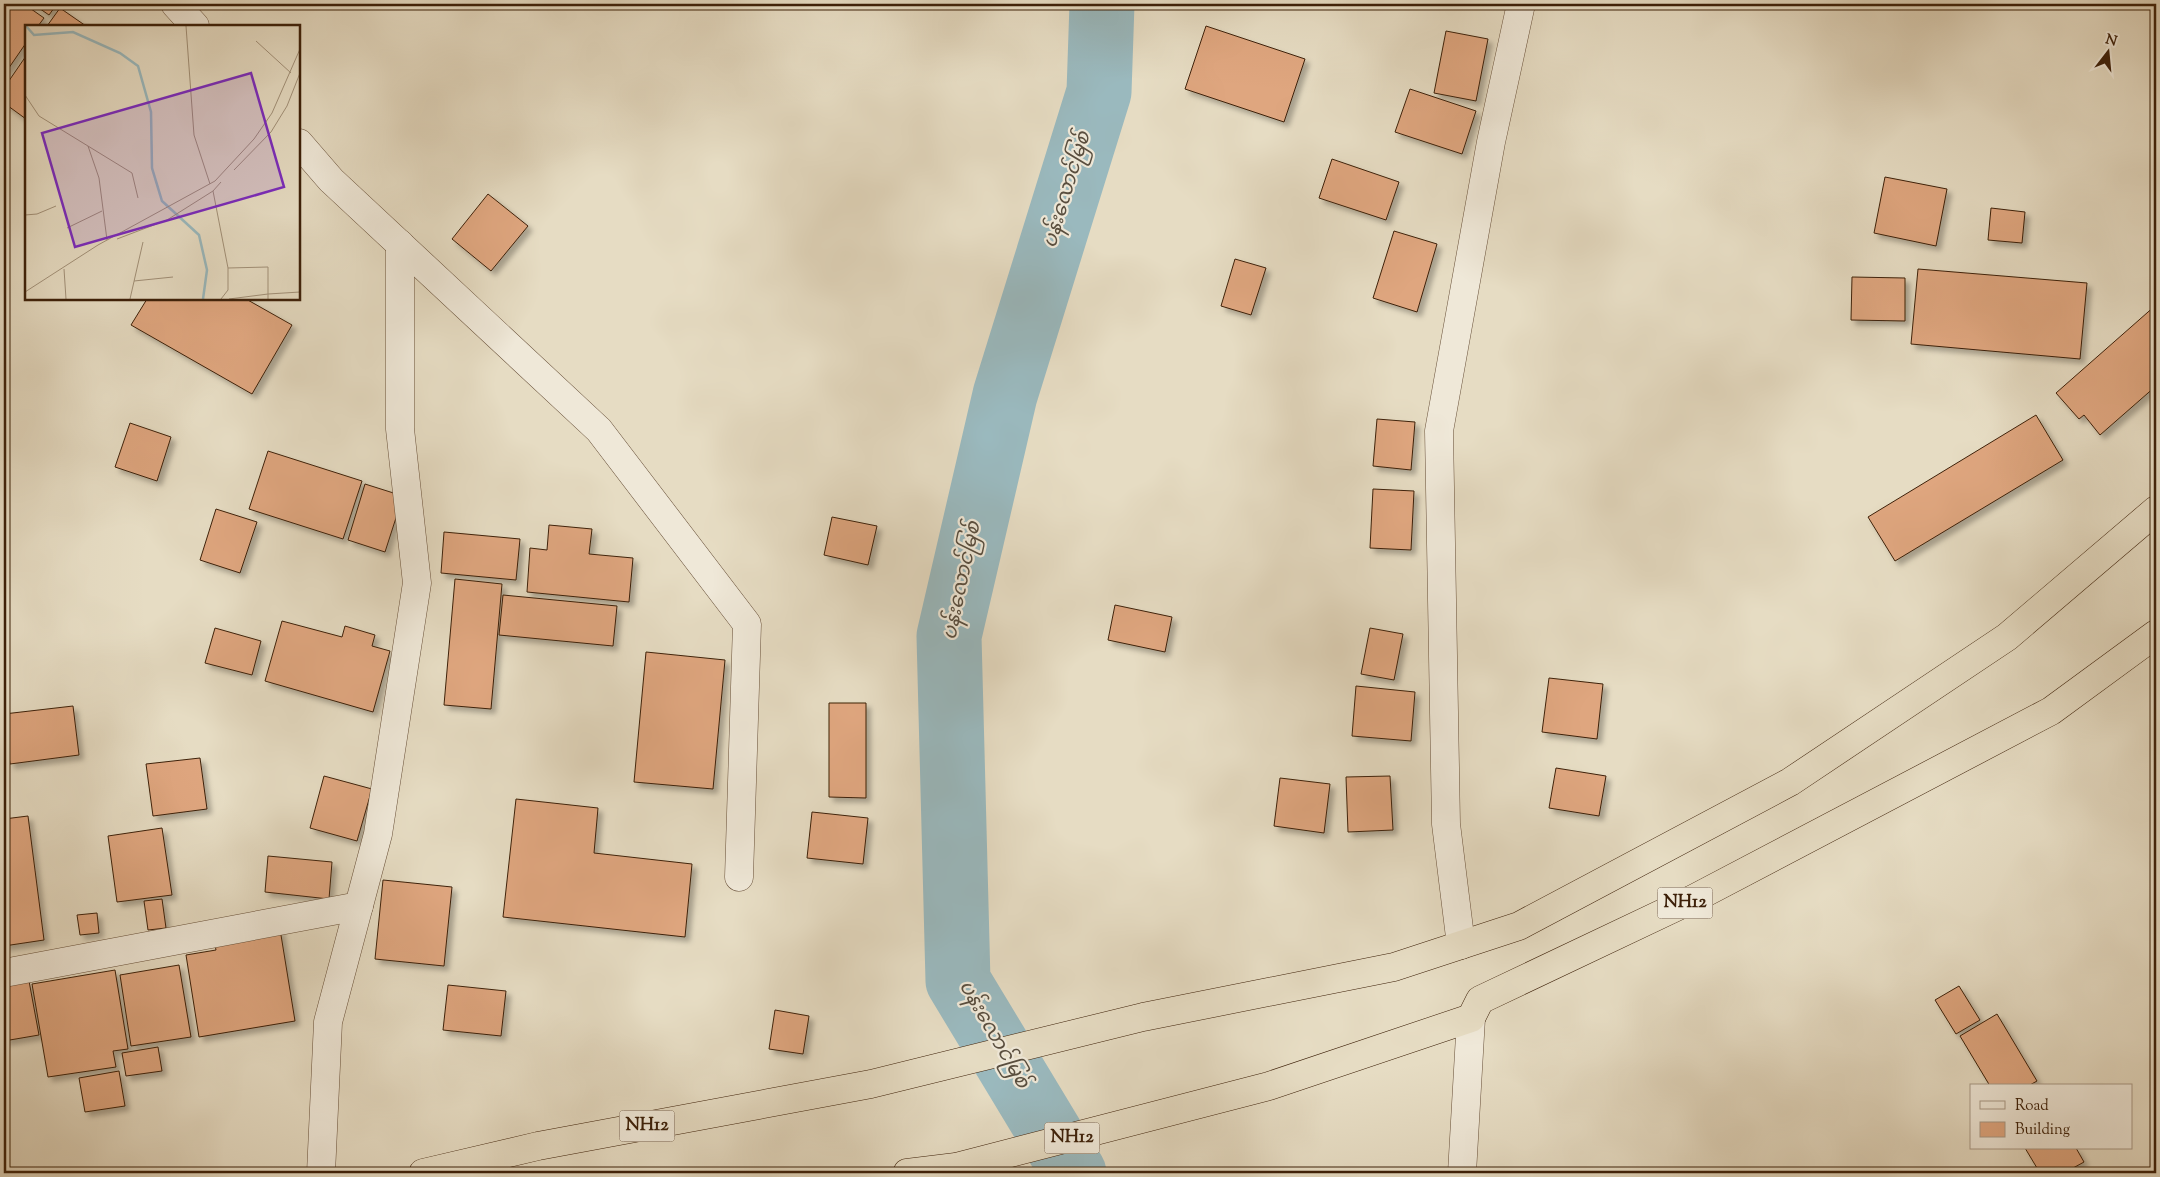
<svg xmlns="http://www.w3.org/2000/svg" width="2160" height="1177" viewBox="0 0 2160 1177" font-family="'Sorts Mill Goudy','Noto Sans Myanmar',serif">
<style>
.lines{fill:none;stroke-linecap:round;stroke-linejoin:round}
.river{stroke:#9ab9be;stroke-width:65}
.building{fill:#dfa67f;stroke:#3d2009;filter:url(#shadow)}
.minor-casing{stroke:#674f38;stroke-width:29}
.trunk-casing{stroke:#3d2009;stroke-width:29}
.minor{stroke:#efe8d8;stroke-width:28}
.trunk{stroke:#e6dcc3;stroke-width:28}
.labels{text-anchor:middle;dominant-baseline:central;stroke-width:4.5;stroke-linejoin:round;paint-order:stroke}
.shield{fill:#efe8d8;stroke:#725c47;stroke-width:1}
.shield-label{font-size:18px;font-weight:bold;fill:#3d2009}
.water-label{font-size:20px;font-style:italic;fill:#594e3f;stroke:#efe8d8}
.inset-river{fill:none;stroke:#9ab9be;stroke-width:2.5}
.inset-road{fill:none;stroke:#a29179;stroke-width:1}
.view{fill:#7b2cbf;fill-opacity:0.15;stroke:#7b2cbf;stroke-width:2.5}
.inset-edge{fill:none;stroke:#3d2009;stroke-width:2.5}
</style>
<defs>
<filter id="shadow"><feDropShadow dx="4.5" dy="4.5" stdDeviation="2.5" flood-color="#0004"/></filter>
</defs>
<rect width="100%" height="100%" fill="#e6dcc3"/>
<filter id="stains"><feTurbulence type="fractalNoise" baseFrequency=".004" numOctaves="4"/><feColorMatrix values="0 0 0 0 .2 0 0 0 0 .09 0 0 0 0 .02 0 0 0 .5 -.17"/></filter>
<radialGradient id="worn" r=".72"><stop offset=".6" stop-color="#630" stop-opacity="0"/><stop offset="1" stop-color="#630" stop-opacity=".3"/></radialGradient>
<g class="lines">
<polyline class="river" points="1074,1173 958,981 949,636 1005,395 1099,92 1102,4"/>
</g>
<g class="building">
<polygon points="4,4 24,4 44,18 38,26 26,26 26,43 4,75"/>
<polygon points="33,4 57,4 49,15"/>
<polygon points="60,8 86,26 47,26"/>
<polygon points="1206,26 1305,59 1284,122 1185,89"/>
<polygon points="1446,31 1488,39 1476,101 1434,93"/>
<polygon points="26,56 26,119 4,103 4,88"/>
<polygon points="1410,89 1476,111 1462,154 1395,132"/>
<polygon points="1332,159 1399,182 1386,220 1319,198"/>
<polygon points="1885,177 1947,189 1936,246 1874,233"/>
<polygon points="488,194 528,226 491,271 452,239"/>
<polygon points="1991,208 2025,212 2022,243 1988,240"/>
<polygon points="1394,231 1437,244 1417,312 1373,298"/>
<polygon points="1235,259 1266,268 1251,315 1221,306"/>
<polygon points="1918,269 2087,283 2080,359 1911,344"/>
<polygon points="1852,277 1905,278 1905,321 1851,320"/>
<polygon points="147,299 246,299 292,325 252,394 131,325"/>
<polygon points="2156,305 2156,386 2100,435 2084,415 2079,419 2056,393"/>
<polygon points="2036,415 2063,460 1895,561 1868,517"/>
<polygon points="1377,419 1415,422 1411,470 1373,466"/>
<polygon points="130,423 171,437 157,481 115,467"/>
<polygon points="268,451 362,481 343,539 249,509"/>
<polygon points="365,484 403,496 385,552 348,540"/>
<polygon points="1373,489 1414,491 1411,550 1370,548"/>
<polygon points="216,509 257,522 240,573 200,560"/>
<polygon points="832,517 877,526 868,565 824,555"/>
<polygon points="549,525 592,529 589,554 633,558 629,602 527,592 530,548 547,550"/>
<polygon points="444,532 520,539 516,580 441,573"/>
<polygon points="455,579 502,584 491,709 444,705"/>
<polygon points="503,595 617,606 613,646 499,635"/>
<polygon points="1115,605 1172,617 1165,652 1108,640"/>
<polygon points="282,621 342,637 345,626 375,635 372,646 390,651 373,712 265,681"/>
<polygon points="215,628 261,641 252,675 205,663"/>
<polygon points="1370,628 1403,634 1394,680 1361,674"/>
<polygon points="646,652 725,660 713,789 634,782"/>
<polygon points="1549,678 1603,684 1597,739 1542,732"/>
<polygon points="1356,686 1415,692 1411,741 1352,736"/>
<polygon points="829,703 866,703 866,798 829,797"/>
<polygon points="73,706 79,755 10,764 4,714"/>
<polygon points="200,758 207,809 153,816 146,764"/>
<polygon points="1556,768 1606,776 1599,816 1549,808"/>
<polygon points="324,776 372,789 357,841 310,828"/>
<polygon points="1390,776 1393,830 1348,832 1346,777"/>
<polygon points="1280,778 1330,784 1324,833 1274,826"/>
<polygon points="516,799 598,808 594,853 692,864 685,937 503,917"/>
<polygon points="812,812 868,818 863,864 807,858"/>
<polygon points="28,816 44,940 4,946 4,819"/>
<polygon points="162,828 172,895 117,902 108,836"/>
<polygon points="268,856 332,862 329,899 265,892"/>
<polygon points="383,880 452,887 444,966 375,959"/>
<polygon points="162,899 166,928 148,930 144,901"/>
<polygon points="97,913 99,933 80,935 77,915"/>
<polygon points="280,929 295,1021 199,1037 186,955 216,950 214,940"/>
<polygon points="179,965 191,1037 131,1046 120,975"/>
<polygon points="115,970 128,1049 113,1051 116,1067 48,1077 32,984"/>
<polygon points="29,981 39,1035 4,1041 4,985"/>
<polygon points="448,985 506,991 501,1036 443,1030"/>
<polygon points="1959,986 1980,1020 1956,1034 1935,1000"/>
<polygon points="775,1010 809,1016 803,1054 769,1049"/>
<polygon points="1997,1014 2037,1081 2028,1086 1990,1086 1960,1036"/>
<polygon points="158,1047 162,1071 126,1076 122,1053"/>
<polygon points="119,1071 125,1106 85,1112 79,1078"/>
<polygon points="2025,1148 2076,1148 2084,1162 2064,1173 2040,1173"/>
</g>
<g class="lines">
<defs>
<g id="minor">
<polyline points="175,4 195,26"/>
<polyline points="299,143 331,180 599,430 747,624 739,877"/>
<polyline points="1461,945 1446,824 1439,431 1491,142 1521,4"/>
<polyline points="4,973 359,906"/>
<polyline points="321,1173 328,1022 378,834 417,583 400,429 400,244"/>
<polyline points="1462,1173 1471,1018"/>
</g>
<g id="trunk">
<polyline points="423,1173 538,1146 871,1084 1143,1017 1394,967 1519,926 1790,782 2007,637 2156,510"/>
<polyline points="907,1173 956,1167 1269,1086 1471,1018 1480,1000 1695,898 2051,711 2156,634"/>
</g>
</defs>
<use href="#minor" class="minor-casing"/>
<use href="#trunk" class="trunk-casing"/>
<use href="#minor" class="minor"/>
<use href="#trunk" class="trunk"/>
</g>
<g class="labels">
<g class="shield">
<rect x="1657.5" y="887.5" width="55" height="31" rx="4"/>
<rect x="619.5" y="1110.5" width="55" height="31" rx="4"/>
<rect x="1044.5" y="1122.5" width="55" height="31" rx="4"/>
</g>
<g class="shield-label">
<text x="1685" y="903">NH12</text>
<text x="647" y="1126">NH12</text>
<text x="1072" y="1138">NH12</text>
</g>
<g class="water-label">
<text transform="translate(1068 190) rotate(-73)">ပန်းလောင်မြစ်</text>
<text transform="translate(963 581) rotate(-78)">ပန်းလောင်မြစ်</text>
<text transform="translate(993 1035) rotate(60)">ပန်းလောင်မြစ်</text>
</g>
</g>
<g transform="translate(25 25)">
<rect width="275" height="275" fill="#e6dcc3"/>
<path class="inset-river" d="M 1,1 L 9,10 L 48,7 L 95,28 L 113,41 L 126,87 L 127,143 L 137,176 L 174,210 L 182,245 L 178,274"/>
<path class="inset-road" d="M 161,1 L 169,110 L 185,159M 231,16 L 266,48M 0,70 L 14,91 L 107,148 L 113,173M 63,121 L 74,153 L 82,215M 209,145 L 246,107 L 262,81 L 275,48M 188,166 L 203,243 L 203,265 L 196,274M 0,190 L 12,189 L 31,181M 42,203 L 77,186M 92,214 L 142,195 L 188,166 L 196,157M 203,243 L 243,242 L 243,269 L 275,267M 39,244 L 41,274M 109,256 L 148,252M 0,267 L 73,220 L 190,156 L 229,114 L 247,88 L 275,24M 105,274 L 118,217M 204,274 L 243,269 L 243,274"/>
<path class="view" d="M 226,48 L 259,162 L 50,222 L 17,108 Z"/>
<rect width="275" height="275" class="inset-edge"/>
</g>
<rect width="2160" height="1177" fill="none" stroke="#e6dcc3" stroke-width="20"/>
<rect x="5" y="5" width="2150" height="1167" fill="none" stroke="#3d2009" stroke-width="2.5"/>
<rect x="10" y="10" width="2140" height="1157" fill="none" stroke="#3d2009"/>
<rect x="1970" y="1084" width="162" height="65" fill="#efe8d8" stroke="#a89885"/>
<rect x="1980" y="1101" width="25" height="8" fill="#efe8d8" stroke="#a89885"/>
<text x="2015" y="1110" font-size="15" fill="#3d2009">Road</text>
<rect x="1980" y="1122" width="25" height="15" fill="#dfa67f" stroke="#a89885"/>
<text x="2015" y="1134" font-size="15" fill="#3d2009">Building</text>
<g transform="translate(2108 52) rotate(16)" stroke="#efe8d8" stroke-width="4" paint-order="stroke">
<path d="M0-4L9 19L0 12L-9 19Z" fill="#3d2009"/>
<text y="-8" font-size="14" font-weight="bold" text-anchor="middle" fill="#3d2009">N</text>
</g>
<rect width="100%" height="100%" filter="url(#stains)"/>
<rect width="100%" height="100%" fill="url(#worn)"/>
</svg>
